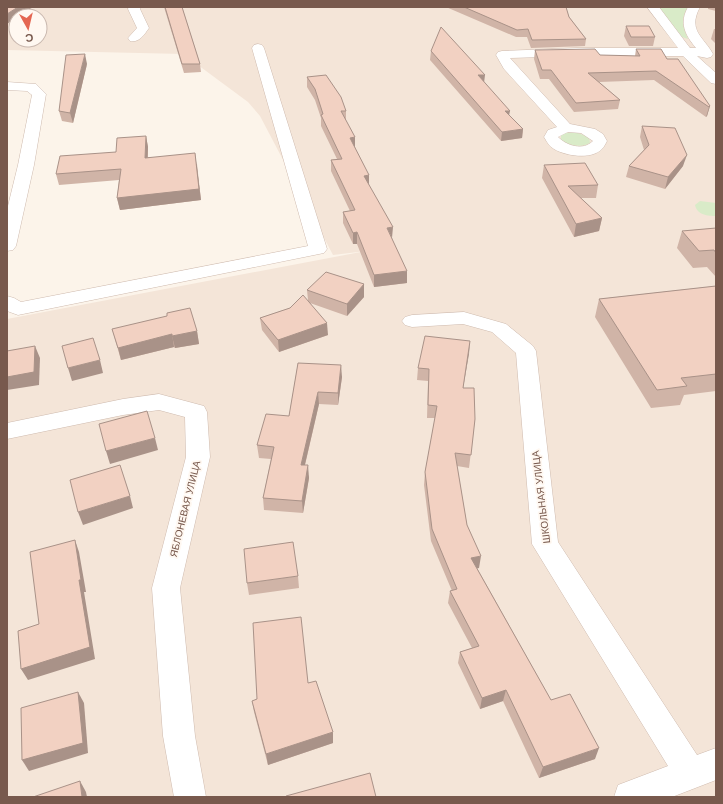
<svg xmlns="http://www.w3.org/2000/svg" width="723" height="804" viewBox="0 0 723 804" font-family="Helvetica,sans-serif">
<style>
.residential{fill:#f4e5d8;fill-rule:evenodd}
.green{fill:#d9ebc8}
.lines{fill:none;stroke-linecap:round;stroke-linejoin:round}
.minor-casing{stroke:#cfbbaf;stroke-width:1}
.minor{fill:#fff;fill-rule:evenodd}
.wall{fill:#d0b4a7}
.shaded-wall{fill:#a99288}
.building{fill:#f2d1c2;stroke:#a99288}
.labels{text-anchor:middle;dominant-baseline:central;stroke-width:3.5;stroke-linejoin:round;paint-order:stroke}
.street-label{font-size:10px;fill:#78594d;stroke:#fff8f1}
</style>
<rect width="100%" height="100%" fill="#fcf4ea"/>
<path class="residential" d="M 7,7 L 716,7 L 716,797 L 7,797 L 7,319 L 366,251 L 333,255 L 260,116 L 248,102 L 183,54 L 7,50 ZM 16,16 L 40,16 L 40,40 L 16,40 Z"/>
<g class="green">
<path d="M 658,7 L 688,7 C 680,19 683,27 688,39 L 682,37 Z"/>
<path d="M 575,132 L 589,137 L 590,143 C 581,148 569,146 561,140 L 561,135 L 565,133 Z"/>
<path d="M 700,201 L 716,203 L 716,216 C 708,216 697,215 695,205 Z"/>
</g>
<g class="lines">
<defs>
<g id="minor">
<path d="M 129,7 L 141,7 L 140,9 L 149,28 C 144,35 139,43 130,41 L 128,38 L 137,28 L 128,9 Z"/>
<path d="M 647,7 L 659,7 L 690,48 L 696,48 C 685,35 679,23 688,7 L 700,7 C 687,31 704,37 713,54 L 711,57 L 707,58 L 697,56 L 716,73 L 716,84 L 711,83 L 683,56 L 576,56 L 510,58 L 570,124 L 595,129 L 603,134 L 607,141 C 606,143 604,147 602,149 C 591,160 566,156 554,149 C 549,146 547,142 544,137 L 548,130 L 557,127 L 504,69 L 496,55 L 498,52 L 502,51 L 576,48 L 678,48 ZM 568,132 L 581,133 L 593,141 C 583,151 567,146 558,137 Z"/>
<polygon points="258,44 262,45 264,48 327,249 324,253 18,315 7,311 7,296 14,298 21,302 308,246 252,48 254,45"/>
<polygon points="7,82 36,84 46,94 34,165 16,246 13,250 7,251 7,210 18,165 32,95 27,91 7,90"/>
<polygon points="464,312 506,324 533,346 536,351 558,542 697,755 716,748 716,780 672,797 614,797 618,785 668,766 532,544 516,353 492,332 463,324 412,327 405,325 402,321 405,317 412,315"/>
<polygon points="159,394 204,406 207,412 210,457 180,588 195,736 206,797 174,797 163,736 152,588 186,457 185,417 159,410 123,415 7,439 7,423 123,399"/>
</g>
</defs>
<use href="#minor" class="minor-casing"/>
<use href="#minor" class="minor"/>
</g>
<g class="wall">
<polygon points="164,7 182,7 200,64 201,72 184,73"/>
<polygon points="446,7 566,7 569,17 586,39 585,46 531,48 527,37 516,37"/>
<polygon points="708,7 716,7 716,11 708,9"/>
<polygon points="626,26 655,37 653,46 629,46 624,36"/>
<polygon points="714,29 716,29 716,44 711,39"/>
<polygon points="636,49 667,59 710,106 707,116 706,117 654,80 599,82 620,100 618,109 574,112 549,79 540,79 534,59 535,50 600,55 635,56"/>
<polygon points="431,51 484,83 509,115 523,129 522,138 501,141 430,60"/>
<polygon points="87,64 73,123 62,121 59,111"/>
<polygon points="307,77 346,111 346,121 355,147 369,185 392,238 407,283 374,287 357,244 353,244 343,223 343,212 350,211 331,171 331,160 337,159 321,126 321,118 315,100 307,87"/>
<polygon points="642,126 683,166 665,189 626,177 629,166 644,150 640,137"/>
<polygon points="146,136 148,147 148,157 197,164 201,200 120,210 117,198 119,180 59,185 56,174 116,152"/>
<polygon points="544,165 598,185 596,198 581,198 602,218 599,231 574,237 542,178"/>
<polygon points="716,228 716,277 707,267 693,268 677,248 682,231"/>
<polygon points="364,284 364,297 347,316 310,303 328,335 279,352 262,330 260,318 290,308 308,300 307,290"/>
<polygon points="716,286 716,391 684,395 680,405 651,408 595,317 599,299"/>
<polygon points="112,329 197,331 199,344 175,348 174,347 121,360"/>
<polygon points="470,341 463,388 475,419 469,468 457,466 467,525 479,568 477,568 551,700 595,759 539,778 503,701 480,709 458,663 460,652 472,648 448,603 450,591 452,591 431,541 424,485 425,472 435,418 427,418 428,381 417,380 418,368"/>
<polygon points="298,363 342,377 338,405 319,404 305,465 309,478 303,513 264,510 263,498 271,459 259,458 257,445 289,416"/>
<polygon points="298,576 299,588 249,595 247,583"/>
<polygon points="308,683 333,743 268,765 254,712 252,701"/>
</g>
<g class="shaded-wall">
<polygon points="18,7 33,7 19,16 16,16 16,18 7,24 7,14"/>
<polygon points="85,54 87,64 73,123 70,113"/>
<polygon points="478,75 485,75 484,83"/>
<polygon points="710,106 707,116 706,117 709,107"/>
<polygon points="505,111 510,111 508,120"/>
<polygon points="523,129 522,138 501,141 502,132"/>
<polygon points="146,136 148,147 147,169 145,158"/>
<polygon points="355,137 355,148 350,138"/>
<polygon points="195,153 201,200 120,210 117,198"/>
<polygon points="687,155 683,166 665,189 668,177"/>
<polygon points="369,175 369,187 364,176"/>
<polygon points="602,218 599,231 574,237 576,224"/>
<polygon points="393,227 392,238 387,228"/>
<polygon points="357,232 357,244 353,244 353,233"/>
<polygon points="407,271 407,283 374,287 374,275"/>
<polygon points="364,284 364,297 347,316 347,304"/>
<polygon points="327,323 328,335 279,352 278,340"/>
<polygon points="197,331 199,344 175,348 172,336"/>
<polygon points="172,334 174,347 121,360 118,348"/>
<polygon points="470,341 469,354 461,400 463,388"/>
<polygon points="35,346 40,358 39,385 7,390 7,377"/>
<polygon points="100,360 103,373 72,381 68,368"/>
<polygon points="341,365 342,377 338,405 338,393"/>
<polygon points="318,392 319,404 302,477 301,465"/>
<polygon points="155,438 158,450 110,464 106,451"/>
<polygon points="308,465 309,478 303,513 302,501"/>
<polygon points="130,496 133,508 83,525 78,512"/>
<polygon points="75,540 79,552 86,592 84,592 95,659 28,680 21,669 79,580"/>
<polygon points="481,556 479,568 469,570 471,558"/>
<polygon points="506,690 503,701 480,709 482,698"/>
<polygon points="78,692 84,703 88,753 29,771 22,760"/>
<polygon points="333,732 333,743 268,765 266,754"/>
<polygon points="599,748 595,759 539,778 543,767"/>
<polygon points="80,781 86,792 87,797 82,797"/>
</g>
<g class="building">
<polygon points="7,7 18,7 7,14"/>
<polygon points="165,7 182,7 200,64 182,64"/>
<polygon points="464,7 566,7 569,17 586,39 532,40 528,29 517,30"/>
<polygon points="626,26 649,26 655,37 631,37"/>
<polygon points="441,27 485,75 478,75 510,111 505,111 523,129 502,132 431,51"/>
<polygon points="595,49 600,55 640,56 636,49 661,49 667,59 678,59 710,106 709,107 656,71 588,73 620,100 576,103 551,70 542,70 535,50"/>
<polygon points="85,54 70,113 59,111 66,55"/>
<polygon points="326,75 341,97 346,111 341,111 355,137 350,138 369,175 364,176 393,227 387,228 407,271 374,275 357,232 353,233 343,212 355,210 331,160 342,159 321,115 323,114 315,89 307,77"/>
<polygon points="642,126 675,128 687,155 668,177 629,166 649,145"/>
<polygon points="146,136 145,158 195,153 199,189 117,198 121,169 56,174 60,156 116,152 117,138"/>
<polygon points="585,163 598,185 568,186 602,218 576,224 544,165"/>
<polygon points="716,228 716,253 714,250 699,251 682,231"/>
<polygon points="326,272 364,284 347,304 307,290"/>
<polygon points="716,286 716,374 681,378 687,386 657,390 599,299"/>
<polygon points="303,295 327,323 278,340 260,318 290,308"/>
<polygon points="190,308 197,331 172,336 172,334 118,348 112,329 167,316 167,313"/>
<polygon points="425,336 470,341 463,388 474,388 475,419 471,455 455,453 467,525 481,556 471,558 551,700 570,694 599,748 543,767 506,690 482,698 460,652 479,646 450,591 457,589 432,529 425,472 437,406 428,405 429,369 418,368"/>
<polygon points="93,338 100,360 68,368 62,346"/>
<polygon points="35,346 34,372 7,377 7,351"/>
<polygon points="298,363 341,365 338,393 318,392 301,465 308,465 302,501 263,498 274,447 257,445 266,414 289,416"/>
<polygon points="147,411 155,438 106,451 99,424"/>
<polygon points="120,465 130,496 78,512 70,480"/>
<polygon points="75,540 81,580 79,580 90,647 21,669 18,631 39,624 30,552"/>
<polygon points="293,542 298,576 247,583 244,549"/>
<polygon points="301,617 308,683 316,681 333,732 266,754 252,701 257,699 253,623"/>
<polygon points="78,692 83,743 22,760 21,708"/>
<polygon points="370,773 376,797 286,797 286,796"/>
<polygon points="80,781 82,797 33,797"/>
</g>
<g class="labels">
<g class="street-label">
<text transform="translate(541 497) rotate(-97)">ШКОЛЬНАЯ УЛИЦА</text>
<text transform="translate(185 509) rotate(-76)">ЯБЛОНЕВАЯ УЛИЦА</text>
</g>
</g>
<rect width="723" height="804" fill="none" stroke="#78594d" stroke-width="16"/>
<g transform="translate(28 28) rotate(172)"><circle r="19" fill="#fff8f1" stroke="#c9b8af"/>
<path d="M0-3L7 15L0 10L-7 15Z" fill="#e46651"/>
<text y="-6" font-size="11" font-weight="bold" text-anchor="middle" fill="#78594d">С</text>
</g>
</svg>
